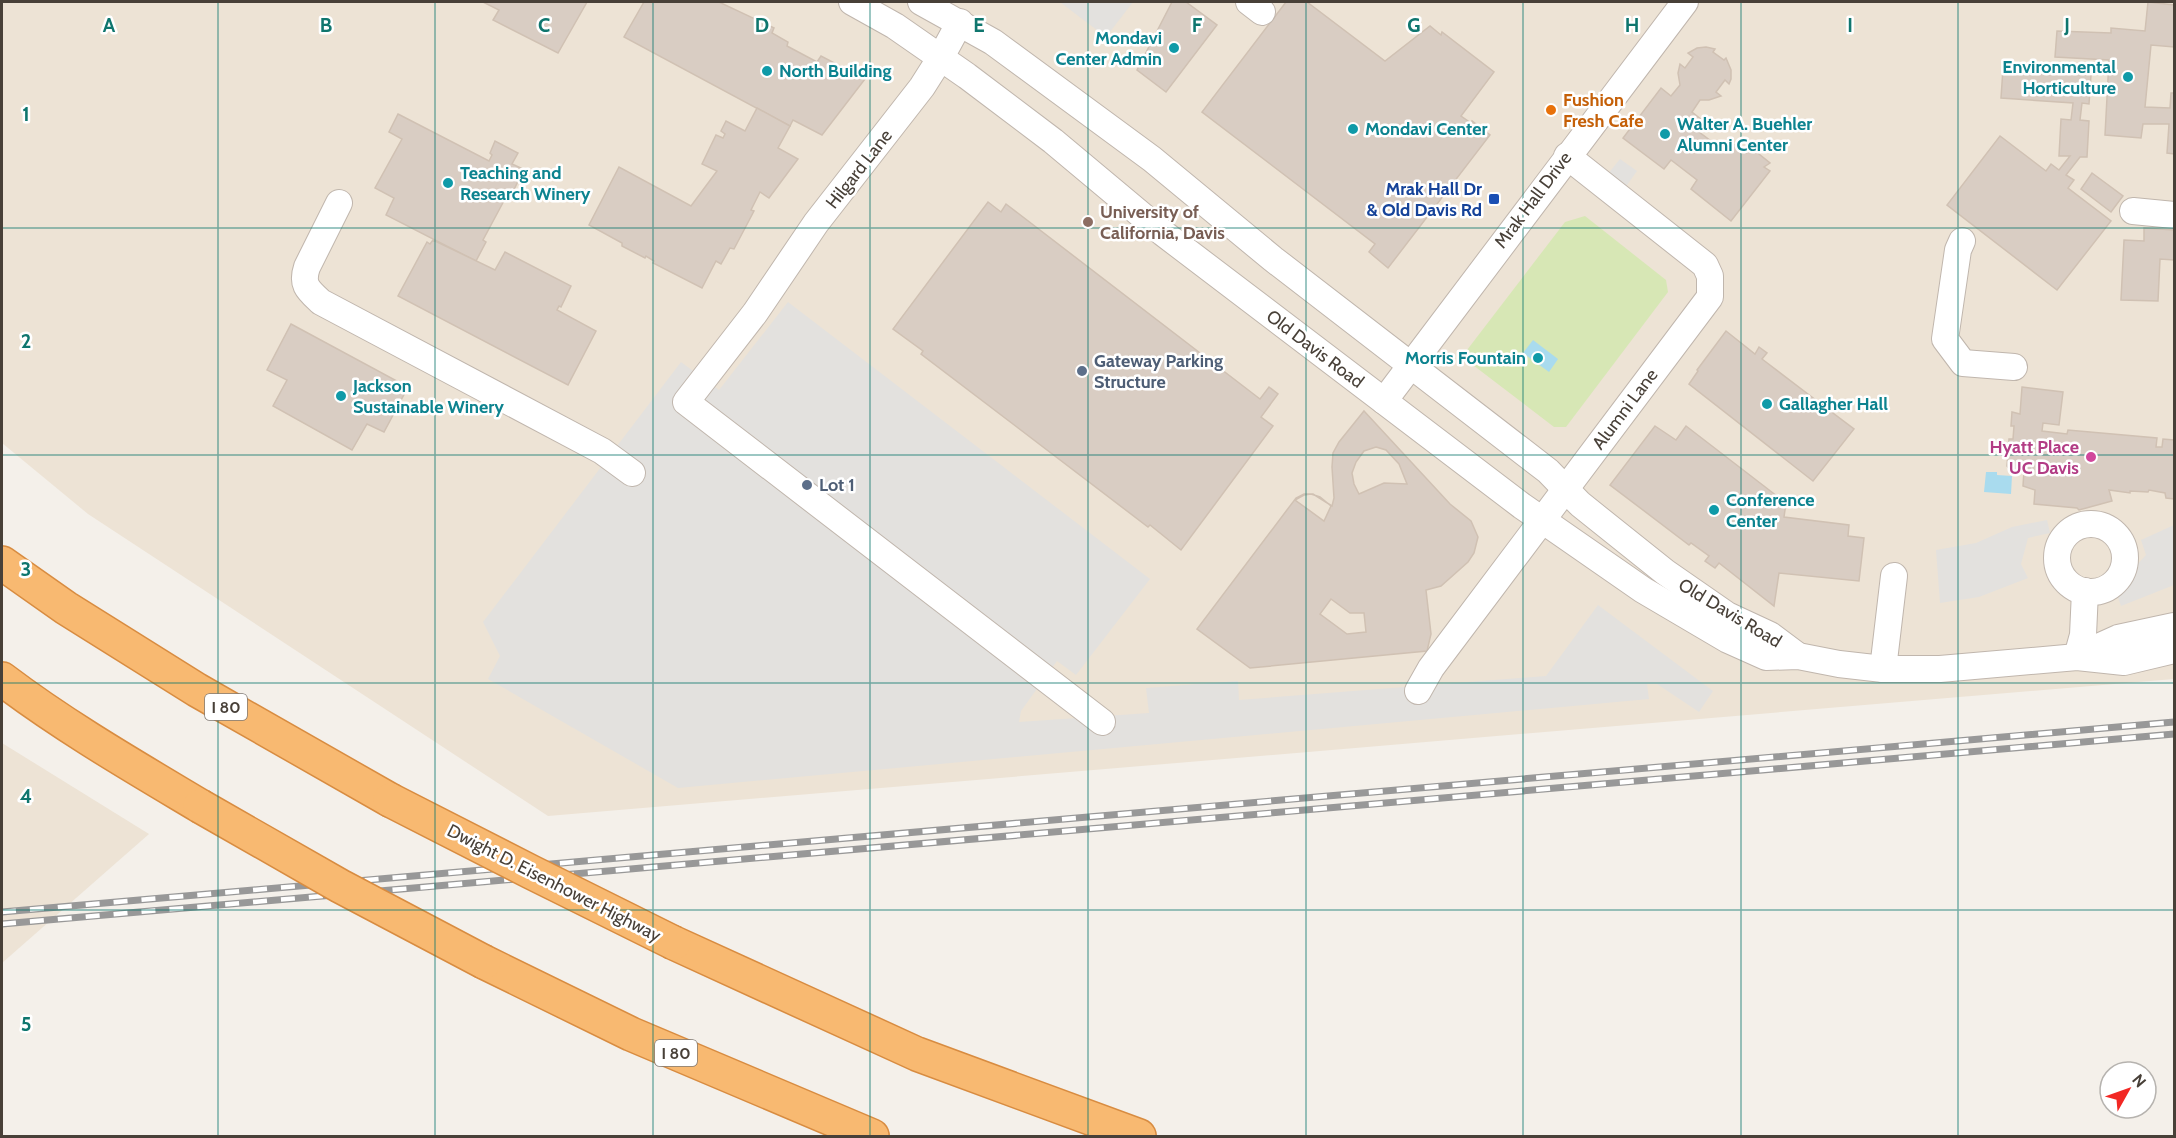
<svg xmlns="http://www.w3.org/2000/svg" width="2176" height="1138" viewBox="0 0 2176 1138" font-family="Cabin,sans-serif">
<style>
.education{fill:#ede3d5}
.green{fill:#d7e7b5}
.parking{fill:#e3e1de}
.water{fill:#a9dbee}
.building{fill:#d9cdc3;stroke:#d0c1b3;stroke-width:1.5;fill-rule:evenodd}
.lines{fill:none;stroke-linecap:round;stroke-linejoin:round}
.minor-casing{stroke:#c0b6ad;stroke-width:28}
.highway-casing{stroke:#d88c41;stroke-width:36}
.minor{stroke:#fff;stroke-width:26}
.highway{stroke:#f8b971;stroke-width:33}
.rail-casing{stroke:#989898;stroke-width:7}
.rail{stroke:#fff;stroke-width:4.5;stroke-dasharray:14;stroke-linecap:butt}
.highway-bridge-casing{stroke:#d88c41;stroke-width:36;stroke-linecap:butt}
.highway-bridge{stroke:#f8b971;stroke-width:33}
.grid{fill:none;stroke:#0f766e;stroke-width:1.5;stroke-opacity:0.55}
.culture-dot{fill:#0f9aa8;stroke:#fff;stroke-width:2}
.food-dot{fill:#e8710a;stroke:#fff;stroke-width:2}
.transit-dot{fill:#1a4fb4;stroke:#fff;stroke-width:2}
.education-dot{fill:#8d6e63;stroke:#fff;stroke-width:2}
.service-dot{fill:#5c6f8a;stroke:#fff;stroke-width:2}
.hotel-dot{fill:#d1479c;stroke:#fff;stroke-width:2}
.labels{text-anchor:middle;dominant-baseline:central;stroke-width:5;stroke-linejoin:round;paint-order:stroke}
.shield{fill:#fff;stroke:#7f7974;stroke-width:1.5}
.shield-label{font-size:16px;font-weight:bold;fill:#484038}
.culture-label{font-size:18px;font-weight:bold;fill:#0d838f;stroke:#fff;text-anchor:start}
.food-label{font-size:18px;font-weight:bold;fill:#c56008;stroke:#fff;text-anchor:start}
.street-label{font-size:18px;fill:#484038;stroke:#fff}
.transit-label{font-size:18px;font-weight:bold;fill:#164399;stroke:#fff;text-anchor:end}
.education-label{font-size:18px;font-weight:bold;fill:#785e54;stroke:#fff;text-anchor:start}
.service-label{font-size:18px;font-weight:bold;fill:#4e5e75;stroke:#fff;text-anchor:start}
.hotel-label{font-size:18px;font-weight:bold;fill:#b23c85;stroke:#fff;text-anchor:end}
.grid-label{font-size:20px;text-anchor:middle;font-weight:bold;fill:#0f766e;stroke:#fff;stroke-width:5;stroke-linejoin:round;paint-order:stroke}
</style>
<rect width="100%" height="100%" fill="#f4f0ea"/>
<g class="education">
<polygon points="2,2 2174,2 2174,679 548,816 88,514 2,443"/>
<polygon points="2,743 149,834 2,963"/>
</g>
<polygon class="green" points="1585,216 1666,280 1668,292 1566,427 1554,427 1469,362 1467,350 1565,222"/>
<g class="parking">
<polygon points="1060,2 1133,2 1106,37"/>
<polygon points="1620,159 1637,171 1625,188 1607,175"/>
<polygon points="788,302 1150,579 1076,675 1057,661 1021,711 1019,722 1149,713 1146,688 1238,681 1239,700 1546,676 1598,605 1713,691 1699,712 1657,684 1647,684 1649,699 678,788 488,679 500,656 483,622 681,362 719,390"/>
<polygon points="2047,520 2050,533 2028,538 2021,564 2028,578 1979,597 1940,603 1936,550 1976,543 2012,527"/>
<polygon points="2174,525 2174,585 2121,606 2115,589 2146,555 2141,540"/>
</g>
<g class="water">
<polygon points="1533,340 1558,359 1549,372 1523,353"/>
<polygon points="1986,472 1997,472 1997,475 2012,476 2011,494 1984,492"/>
</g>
<g class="building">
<polygon points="483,2 587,2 558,53 493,20 499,10"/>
<polygon points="644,2 719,2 774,28 772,33 788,42 787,46 817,62 821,56 865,79 822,135 793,120 790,126 624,37"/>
<polygon points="1172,2 1186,2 1217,25 1166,92 1137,70"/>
<polygon points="1286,2 1307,2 1385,61 1430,26 1441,35 1442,32 1494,72 1461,116 1471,123 1472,121 1490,135 1388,268 1369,252 1375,244 1202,112"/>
<polygon points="2148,2 2174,5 2174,47 2151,45 2145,107 2170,108 2171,93 2174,93 2174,154 2167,153 2169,124 2143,124 2141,138 2105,135 2109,60 2055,57 2057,31 2111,33 2111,28 2145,31"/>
<polygon points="1706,47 1715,49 1713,52 1724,60 1726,58 1731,70 1731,79 1729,84 1725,80 1716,92 1721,96 1709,100 1700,100 1692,112 1702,120 1695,129 1722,149 1728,140 1746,153 1749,146 1770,163 1764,167 1770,171 1731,221 1691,189 1697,180 1671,160 1664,169 1623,138 1661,88 1671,96 1680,85 1678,73 1680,64 1685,68 1693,57 1688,53 1697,48"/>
<polygon points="2003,69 2091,75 2089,104 2082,103 2080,120 2089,121 2087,157 2080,157 2066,175 2074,180 2068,188 2111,221 2057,290 1947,205 2000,136 2046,171 2051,164 2059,170 2070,156 2059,156 2061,119 2071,120 2073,103 2001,98"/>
<polygon points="757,108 790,126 778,148 798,159 769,198 760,192 751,210 754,211 734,249 730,248 721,264 716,261 702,288 653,263 654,261 646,256 645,258 622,246 622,243 589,225 619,167 691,206 717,171 702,164 716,135 723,138 725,134 721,131 726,121 745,131"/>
<polygon points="398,114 489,161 492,155 490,153 495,141 518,153 512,164 521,168 517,176 520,177 510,198 506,197 483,240 486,242 476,261 386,215 394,198 375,188 402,139 389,132"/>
<polygon points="2092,173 2123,196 2111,212 2081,189"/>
<polygon points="988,202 1001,212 1006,204 1260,399 1269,387 1278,394 1261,417 1273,426 1181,550 1150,525 1148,527 921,354 923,351 893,329"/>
<polygon points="2144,228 2174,230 2174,260 2160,259 2158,301 2121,300 2124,240 2144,241"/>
<polygon points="433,240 495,270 505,252 571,286 561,307 559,306 557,310 596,331 568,385 398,296 427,242 430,244"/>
<polygon points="291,324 408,387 384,432 367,424 352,450 273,406 287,380 267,370"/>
<polygon points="1726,331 1755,354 1759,347 1767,353 1762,359 1825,407 1829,401 1837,407 1833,413 1854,429 1813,481 1689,384 1698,371 1697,370"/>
<polygon points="2022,387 2063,392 2059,425 2043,423 2042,431 2067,434 2068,430 2157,438 2156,447 2162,447 2163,439 2174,440 2174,499 2166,498 2165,493 2149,490 2148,492 2130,491 2130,493 2109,490 2112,501 2079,510 2077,508 2034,504 2035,490 2023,486 2024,471 2010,470 2007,466 2009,439 2013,439 2014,426 2011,426 2012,412 2020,414"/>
<path d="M 1364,411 L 1450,504 L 1471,521 L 1478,537 L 1474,553 L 1468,562 L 1441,586 L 1426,590 L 1431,634 L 1427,651 L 1250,668 L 1197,629 L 1296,498 L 1304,494 L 1313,494 L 1332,506 L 1334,498 L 1332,467 L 1333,453 L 1339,442 ZM 1376,447 L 1386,450 L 1399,464 L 1407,484 L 1384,483 L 1359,494 L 1354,484 L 1352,473 L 1356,462 L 1364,451 ZM 1311,494 L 1320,497 L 1331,506 L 1324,521 L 1295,500 L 1304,495 ZM 1331,599 L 1350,613 L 1364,613 L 1366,632 L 1347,634 L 1320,614 Z"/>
<polygon points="1655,426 1676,440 1686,426 1786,503 1784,517 1849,525 1848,536 1864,538 1859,581 1779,573 1774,606 1719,563 1715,568 1705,561 1709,556 1691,543 1689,545 1610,485"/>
</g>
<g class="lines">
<defs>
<g id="minor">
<polyline points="852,2 895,26 967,76 1053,141 1163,233 1522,506 1643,590 1728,640 1766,657 1798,656 1839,664 1883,669 1940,669 2077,657 2124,662 2174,650"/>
<polyline points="921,2 993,42 1152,159 1273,259 1548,471 1580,504 1665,572 1727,615 1770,635 1798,656"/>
<polyline points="1249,2 1262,12"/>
<polyline points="960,22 941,57 922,87 816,223 755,313 686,402 1102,722"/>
<path d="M 339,203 L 307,267 C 301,285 308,290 321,302 L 602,451 L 632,473"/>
<polyline points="2133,211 2174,215"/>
<polyline points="1962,241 1958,250 1945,339 1963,363 2014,367"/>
<polyline points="1384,401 1685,2"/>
<circle cx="2091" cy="558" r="34"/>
<polyline points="2078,656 2118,638 2174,626"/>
<polyline points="2077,657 2083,635 2085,591"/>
<polyline points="1883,669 1894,576"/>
<polyline points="1418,691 1431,668 1710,297 1710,276 1705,265 1567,156"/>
</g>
<g id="highway">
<polyline points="2,563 66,608 197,690 390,800"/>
<path d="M 2,679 C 64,726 133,766 200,806"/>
<polyline points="674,943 917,1054 1139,1136"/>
<polyline points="484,962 631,1034 872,1136"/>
</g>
</defs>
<use href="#minor" class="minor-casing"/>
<use href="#highway" class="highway-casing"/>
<use href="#minor" class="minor"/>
<use href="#highway" class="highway"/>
<defs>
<g id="rail">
<polyline points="2,912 2174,722"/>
<polyline points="2,924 2174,734"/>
</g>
</defs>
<use href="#rail" class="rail-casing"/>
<use href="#rail" class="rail"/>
<defs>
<g id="highway-bridge">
<polyline points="390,800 531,872 674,943"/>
<polyline points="200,806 340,886 484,962"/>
</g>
</defs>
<use href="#highway-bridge" class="highway-bridge-casing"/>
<use href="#highway-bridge" class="highway-bridge"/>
</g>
<path class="grid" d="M 218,2 L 218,1136M 435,2 L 435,1136M 653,2 L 653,1136M 870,2 L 870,1136M 1088,2 L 1088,1136M 1306,2 L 1306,1136M 1523,2 L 1523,1136M 1741,2 L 1741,1136M 1958,2 L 1958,1136M 2,228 L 2174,228M 2,455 L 2174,455M 2,683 L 2174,683M 2,910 L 2174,910"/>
<g class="culture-dot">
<circle cx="1174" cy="48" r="6"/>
<circle cx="767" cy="71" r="6"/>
<circle cx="2128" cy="77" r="6"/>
<circle cx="1353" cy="129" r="6"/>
<circle cx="1665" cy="134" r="6"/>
<circle cx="448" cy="183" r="6"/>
<circle cx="1538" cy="358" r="6"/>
<circle cx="341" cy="396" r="6"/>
<circle cx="1767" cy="404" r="6"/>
<circle cx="1714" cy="510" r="6"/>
</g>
<circle class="food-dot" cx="1551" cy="110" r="6"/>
<rect class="transit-dot" x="1488" y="193" width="12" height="12" rx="3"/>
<circle class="education-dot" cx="1088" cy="222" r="6"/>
<g class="service-dot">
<circle cx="1082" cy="371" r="6"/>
<circle cx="807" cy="485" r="6"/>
</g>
<circle class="hotel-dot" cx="2091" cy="457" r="6"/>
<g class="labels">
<g class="shield">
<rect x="205" y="694" width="42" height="26" rx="4.5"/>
<rect x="655" y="1040" width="42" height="26" rx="4.5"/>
</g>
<g class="shield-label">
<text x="226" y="707">I 80</text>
<text x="676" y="1053">I 80</text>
</g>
<g class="culture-label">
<text x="1162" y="38" text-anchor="end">Mondavi<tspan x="1162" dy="21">Center Admin</tspan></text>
<text x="2116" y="67" text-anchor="end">Environmental<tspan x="2116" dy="21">Horticulture</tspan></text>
<text x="779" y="71">North Building</text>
<text x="1677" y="124">Walter A. Buehler<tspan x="1677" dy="21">Alumni Center</tspan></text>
<text x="1365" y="129">Mondavi Center</text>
<text x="460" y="173">Teaching and<tspan x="460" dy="21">Research Winery</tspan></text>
<text x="1526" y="358" text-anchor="end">Morris Fountain</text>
<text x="353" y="386">Jackson<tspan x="353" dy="21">Sustainable Winery</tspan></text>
<text x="1779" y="404">Gallagher Hall</text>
<text x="1726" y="500">Conference<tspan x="1726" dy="21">Center</tspan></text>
</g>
<g class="food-label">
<text x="1563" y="100">Fushion<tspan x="1563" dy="21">Fresh Cafe</tspan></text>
</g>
<g class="street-label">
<text transform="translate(859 169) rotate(-52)">Hilgard Lane</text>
<text transform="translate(1533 200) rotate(-53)">Mrak Hall Drive</text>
<text transform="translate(1315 349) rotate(37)">Old Davis Road</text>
<text transform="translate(1625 409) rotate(-53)">Alumni Lane</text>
<text transform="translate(1730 613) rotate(31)">Old Davis Road</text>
<text transform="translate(554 883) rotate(27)">Dwight D. Eisenhower Highway</text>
</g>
<g class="transit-label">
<text x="1482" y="189">Mrak Hall Dr<tspan x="1482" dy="21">&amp; Old Davis Rd</tspan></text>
</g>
<g class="education-label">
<text x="1100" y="212">University of<tspan x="1100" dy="21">California, Davis</tspan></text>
</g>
<g class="service-label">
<text x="1094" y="361">Gateway Parking<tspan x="1094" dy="21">Structure</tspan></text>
<text x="819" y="485">Lot 1</text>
</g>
<g class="hotel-label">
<text x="2079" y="447">Hyatt Place<tspan x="2079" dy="21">UC Davis</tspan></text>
</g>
</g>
<g class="grid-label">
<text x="109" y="32">A</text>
<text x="326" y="32">B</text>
<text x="544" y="32">C</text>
<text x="762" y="32">D</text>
<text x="979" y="32">E</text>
<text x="1197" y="32">F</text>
<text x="1414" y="32">G</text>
<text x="1632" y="32">H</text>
<text x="1850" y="32">I</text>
<text x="2067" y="32">J</text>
<text x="26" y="121">1</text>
<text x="26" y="348">2</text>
<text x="26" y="576">3</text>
<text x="26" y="803">4</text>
<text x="26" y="1031">5</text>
</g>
<rect width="2176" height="1138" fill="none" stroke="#484038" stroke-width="6"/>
<g transform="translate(2128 1090) rotate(50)"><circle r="28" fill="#ffffff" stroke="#b6b3af" stroke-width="1.5"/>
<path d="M0-4.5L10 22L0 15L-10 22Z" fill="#f22824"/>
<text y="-9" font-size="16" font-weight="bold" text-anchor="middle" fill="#484038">N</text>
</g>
</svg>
